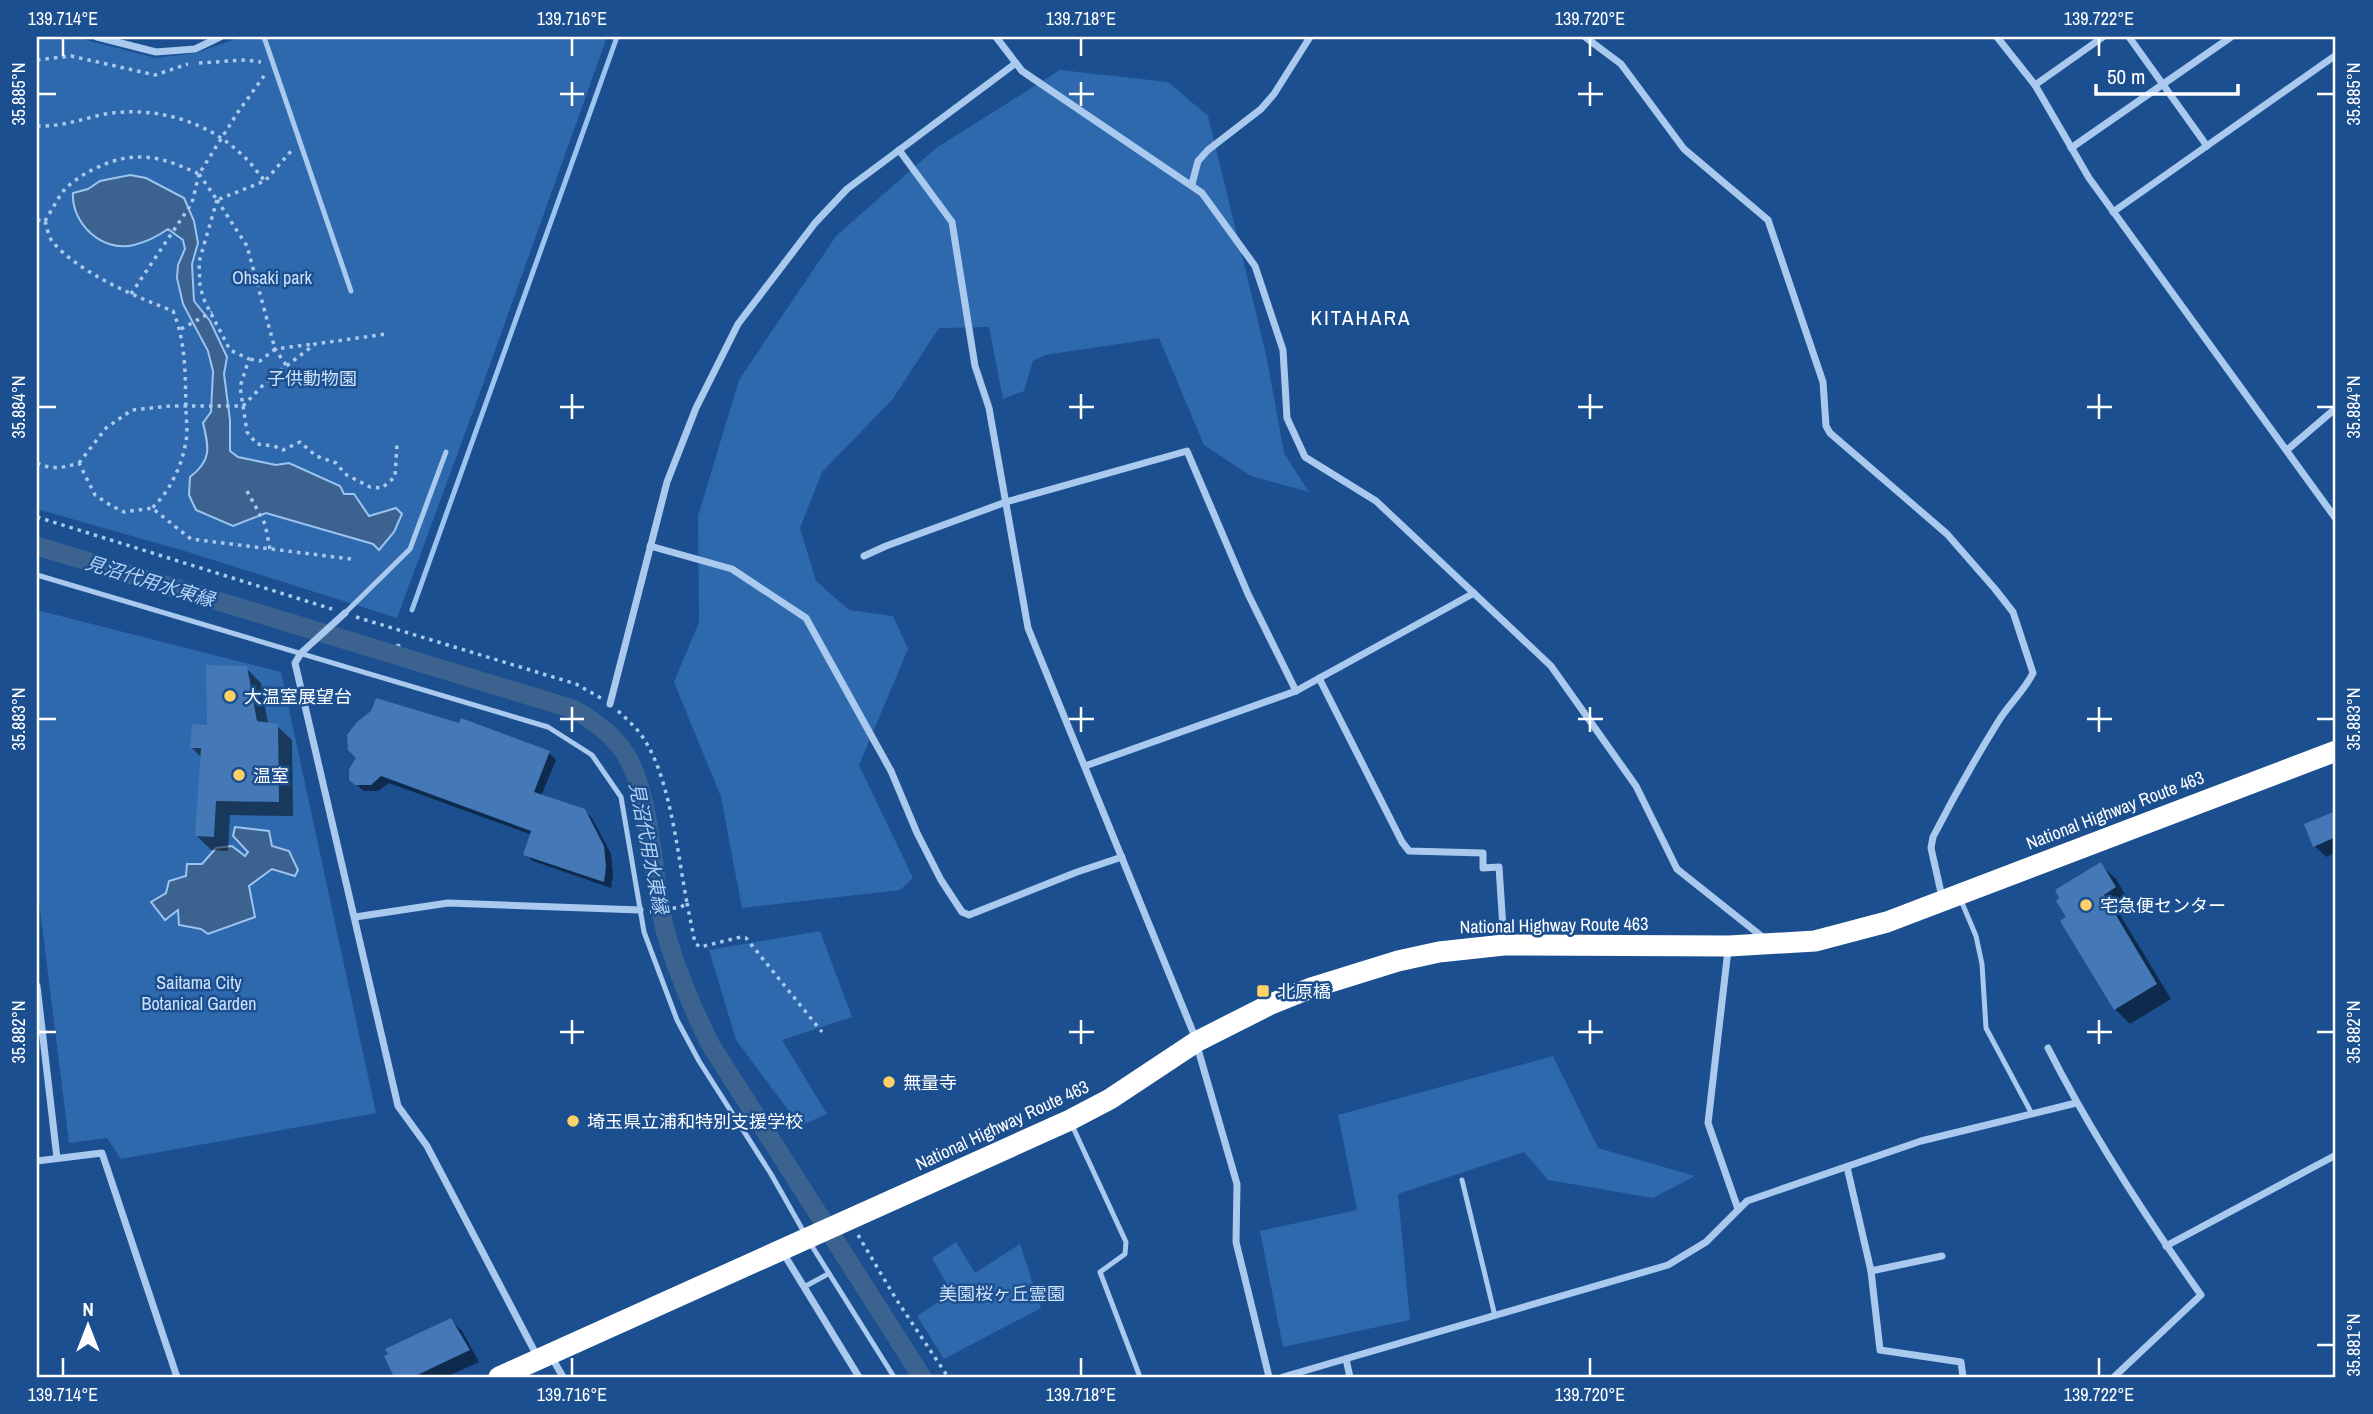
<svg xmlns="http://www.w3.org/2000/svg" width="2373" height="1414" viewBox="0 0 2373 1414" font-family="'Archivo Narrow','Noto Sans JP',sans-serif">
<style>
.green{fill:#2e69ad}
.water{fill:#3c6290;stroke:#9cc4f0;stroke-width:2}
.shadow{fill:#0007}
.lines{fill:none;stroke-linecap:round;stroke-linejoin:round}
.stream{stroke:#9cc4f0;stroke-width:5}
.canal{stroke:#3c6290;stroke-width:19}
.building{fill:#4478b7}
.path{stroke:#a9c9ee;stroke-width:3.5;stroke-dasharray:3.5 5;stroke-linecap:butt}
.lane{stroke:#a9c9ee;stroke-width:5}
.street{stroke:#a9c9ee;stroke-width:7}
.highway{stroke:#fff;stroke-width:21}
.ticks{fill:none;stroke:#fff;stroke-width:2.5}
.poi-dot{fill:#ffd166;stroke:#1b4f8f;stroke-width:2.5}
.labels{text-anchor:middle;dominant-baseline:central;stroke-width:5;stroke-linejoin:round;paint-order:stroke}
.park-label{font-size:18px;fill:#cfe3fa;stroke:#1b4f8f}
.poi-label{font-size:18px;fill:#fff;stroke:#1b4f8f;text-anchor:start}
.street-label{font-size:18px;fill:#fff;stroke:#1b4f8f}
.water-label{font-size:19px;font-style:italic;fill:#b5d3f5;stroke:#1b4f8f}
.quarter-label{font-size:21px;letter-spacing:2px;fill:#fff;stroke:#1b4f8f}
.neatline{fill:none;stroke:#fff;stroke-width:2.5}
.ticks-label{font-size:18px;text-anchor:middle;fill:#fff}
</style>
<rect width="100%" height="100%" fill="#1b4f8f"/>
<g class="green">
<polygon points="37,37 74,37 156,58 196,53 241,37 607,37 478,398 397,618 188,552 37,509"/>
<polygon points="1060,70 1168,82 1208,116 1266,354 1284,453 1309,492 1251,476 1204,445 1159,338 1045,355 1033,361 1024,391 1003,399 989,327 939,328 892,400 822,472 800,528 816,581 849,610 893,616 908,649 859,765 913,878 900,890 742,908 721,797 674,682 699,622 698,516 739,380 836,236 936,148"/>
<polygon points="37,610 281,672 376,1113 121,1159 107,1138 69,1143 37,885"/>
<polygon points="820,931 852,1017 782,1040 827,1114 800,1126 736,1040 709,950"/>
<polygon points="1553,1056 1598,1148 1695,1176 1653,1198 1548,1180 1524,1152 1398,1194 1410,1320 1283,1347 1260,1231 1357,1210 1338,1115"/>
<polygon points="956,1242 975,1273 1020,1244 1041,1308 944,1359 917,1316 952,1293 932,1258"/>
</g>
<g class="water">
<path d="M 130,175 L 146,178 L 184,198 L 194,221 L 198,243 L 192,264 L 194,301 L 210,321 L 227,357 L 224,374 L 230,420 L 230,451 L 238,457 L 276,465 L 289,463 L 340,486 L 344,494 L 354,494 L 369,516 L 396,508 L 402,514 L 394,532 L 379,550 L 373,544 L 266,513 L 233,526 L 196,510 L 189,495 L 190,477 C 212,460 209,448 203,423 L 211,412 L 213,371 L 208,351 L 183,304 L 177,278 L 178,265 L 185,249 L 183,240 L 168,229 C 158,236 146,242 134,245 C 102,253 71,223 73,193 L 88,189 L 100,181 Z"/>
<polygon points="235,827 269,831 272,846 289,851 298,870 295,876 272,869 249,886 255,917 208,934 201,929 179,925 178,910 165,920 151,902 166,893 169,881 186,876 187,864 202,864 216,848 232,846 245,856 248,852 233,836"/>
</g>
<g class="shadow">
<polygon points="246,668 261,683 268,724 277,726 292,740 293,816 230,815 228,851 211,850 196,835 202,758 192,748"/>
<polygon points="549,753 556,760 541,796 584,810 592,818 611,854 613,875 611,888 533,861 525,854 532,835 389,783 378,791 364,791 351,780"/>
<polygon points="2336,813 2336,852 2326,857 2315,846 2306,825"/>
<polygon points="2101,865 2116,879 2130,903 2117,910 2171,999 2130,1024 2115,1009 2068,918"/>
<polygon points="451,1320 462,1331 479,1362 446,1377 397,1377 394,1374"/>
</g>
<g class="lines">
<g class="stream">
<polyline points="412,610 617,37"/>
<polyline points="394,655 398,646"/>
</g>
<path class="canal" d="M 37,546 L 573,709 C 591,719 606,729 619,745 C 652,783 652,879 665,930 C 676,970 692,1007 710,1044 L 922,1377"/>
</g>
<g class="building">
<polygon points="206,665 247,666 257,721 278,724 279,802 216,801 214,837 195,836 201,748 190,748 192,724 207,725"/>
<polygon points="376,698 459,723 461,718 550,751 534,792 585,809 604,846 606,867 604,882 523,855 531,831 381,776 371,785 355,785 349,780 349,769 356,758 348,750 347,735 357,722 371,711"/>
<polygon points="2336,811 2336,837 2313,847 2304,824"/>
<polygon points="2101,862 2116,887 2104,895 2157,984 2114,1010 2060,921 2066,917 2056,901 2059,898 2055,890"/>
<polygon points="451,1318 470,1350 413,1377 394,1377 384,1356 388,1354 385,1349"/>
</g>
<g class="lines">
<g class="path">
<polyline points="37,60 71,56 155,75 188,64"/>
<polyline points="199,63 245,60 261,62"/>
<path d="M 37,126 C 61,127 82,119 105,114 C 153,106 205,120 240,153 C 250,161 257,172 265,181"/>
<polyline points="199,174 217,200 265,181 292,150"/>
<polyline points="217,200 199,262 200,287 205,302 230,350 249,359 240,387 243,406"/>
<polyline points="217,200 247,246 275,349 260,361 249,359"/>
<path d="M 37,220 L 45,221 C 47,227 48,236 52,241 C 77,272 136,297 173,311 C 186,342 185,374 186,408 C 186,419 188,431 186,441 C 182,466 170,491 152,508"/>
<path d="M 45,221 C 52,210 58,197 66,188 C 84,171 116,156 141,157 C 162,157 181,166 199,174 L 238,112 L 264,76"/>
<polyline points="131,294 192,203 199,174"/>
<polyline points="181,329 212,312"/>
<polyline points="286,365 275,349 313,344"/>
<polyline points="243,406 267,381 315,344 386,334"/>
<path d="M 37,463 C 52,470 63,468 79,463 L 95,495 L 110,505 L 124,512 L 152,508 L 191,539 L 351,559"/>
<polyline points="79,463 106,428 132,410 170,406 243,406 247,432 257,444 274,446 283,450 300,442 316,456 336,463 345,474 370,487 382,488 395,477 397,445"/>
<polyline points="247,491 265,524 270,549"/>
<polyline points="37,517 332,609"/>
<polyline points="356,617 576,684 601,698"/>
<path d="M 618,711 C 629,721 640,731 647,744 C 671,785 678,856 687,903 L 681,907 L 650,912"/>
<polyline points="687,903 695,943 700,947 741,937 746,938 822,1032"/>
<polyline points="858,1235 896,1299 948,1377"/>
</g>
<g class="lane">
<polyline points="264,37 351,291"/>
<polyline points="37,575 548,727 592,755 621,797 644,932 677,1020 699,1061 771,1174 805,1234"/>
<polyline points="345,613 410,549 446,452"/>
<polyline points="1960,898 1976,936 1982,964 1986,1028 2032,1114"/>
<polyline points="1071,1123 1126,1242 1125,1254 1100,1272 1140,1377"/>
<polyline points="1462,1180 1495,1316"/>
<polyline points="810,1243 894,1377"/>
<polyline points="804,1287 828,1274"/>
</g>
<g class="street">
<polyline points="97,37 156,52 195,49 220,37"/>
<polyline points="996,37 1022,71 1202,193 1255,266 1283,350 1287,418 1305,457 1376,501 1551,666 1636,786 1677,869 1765,939"/>
<path d="M 1585,37 L 1621,64 L 1684,149 L 1768,220 L 1823,382 L 1826,426 L 1830,433 L 1947,534 L 1995,589 L 2013,612 L 2033,673 C 2024,691 2009,704 1998,722 C 1975,759 1953,798 1933,837 L 1931,848 L 1942,897"/>
<polyline points="1997,37 2035,85 2089,178 2336,519"/>
<polyline points="2129,37 2207,146"/>
<polyline points="2035,85 2103,37"/>
<polyline points="2071,148 2231,37"/>
<polyline points="899,150 952,222 975,366 989,408 1028,628 1193,1032 1237,1184 1236,1242 1269,1377"/>
<polyline points="1192,184 1198,161 1208,150 1261,109 1274,94 1310,37"/>
<polyline points="2113,212 2336,55"/>
<polyline points="2287,450 2336,408"/>
<polyline points="650,546 732,569 806,618 891,771 917,833 941,880 962,912 969,915 1077,872 1122,857"/>
<polyline points="864,556 886,546 1006,502 1187,451 1248,594 1296,691"/>
<polyline points="345,613 301,653 295,663 398,1106 427,1146 537,1356"/>
<polyline points="1319,678 1402,842 1409,851 1483,853 1483,868 1499,867 1504,944"/>
<polyline points="610,704 667,482 696,408 738,324 815,223 847,189 1016,63"/>
<polyline points="1085,766 1296,691 1474,593"/>
<polyline points="355,917 448,903 640,910"/>
<polyline points="1728,950 1708,1123 1738,1209"/>
<polyline points="37,986 57,1158"/>
<path d="M 2048,1048 C 2092,1135 2145,1216 2201,1295 L 2114,1377"/>
<polyline points="37,1161 102,1153 177,1377"/>
<polyline points="1847,1167 1871,1271 1880,1350 1961,1362 1963,1377"/>
<polyline points="2166,1246 2336,1155"/>
<polyline points="782,1251 859,1377"/>
<polyline points="1871,1271 1942,1256"/>
<polyline points="551,1356 563,1377"/>
<polyline points="1346,1359 1350,1377"/>
<polyline points="1283,1377 1668,1265 1706,1242 1747,1201 1921,1141 2076,1103"/>
</g>
<polyline class="highway" points="499,1377 1070,1120 1110,1099 1196,1042 1271,1004 1311,988 1398,961 1439,952 1504,945 1729,946 1815,941 1887,922 2336,751"/>
</g>
<path class="ticks" d="M 63,38 L 63,56M 572,38 L 572,56M 1081,38 L 1081,56M 1590,38 L 1590,56M 2099,38 L 2099,56M 572,82 L 572,106M 1081,82 L 1081,106M 1590,82 L 1590,106M 38,94 L 56,94M 560,94 L 584,94M 1069,94 L 1094,94M 1578,94 L 1603,94M 2317,94 L 2334,94M 572,394 L 572,419M 1081,394 L 1081,419M 1590,394 L 1590,419M 2099,394 L 2099,419M 38,407 L 56,407M 560,407 L 584,407M 1069,407 L 1094,407M 1578,407 L 1603,407M 2087,407 L 2112,407M 2317,407 L 2334,407M 572,707 L 572,732M 1081,707 L 1081,732M 1590,707 L 1590,732M 2099,707 L 2099,732M 38,719 L 56,719M 560,719 L 584,719M 1069,719 L 1094,719M 1578,719 L 1603,719M 2087,719 L 2112,719M 2317,719 L 2334,719M 572,1020 L 572,1044M 1081,1020 L 1081,1044M 1590,1020 L 1590,1044M 2099,1020 L 2099,1044M 38,1032 L 56,1032M 560,1032 L 584,1032M 1069,1032 L 1094,1032M 1578,1032 L 1603,1032M 2087,1032 L 2112,1032M 2317,1032 L 2334,1032M 2317,1345 L 2334,1345M 63,1358 L 63,1376M 572,1358 L 572,1376M 1081,1358 L 1081,1376M 1590,1358 L 1590,1376M 2099,1358 L 2099,1376"/>
<g class="poi-dot">
<circle cx="230" cy="696" r="7"/>
<circle cx="239" cy="775" r="7"/>
<circle cx="2086" cy="905" r="7"/>
<rect x="1256" y="984" width="14" height="14" rx="3.5"/>
<circle cx="889" cy="1082" r="7"/>
<circle cx="573" cy="1121" r="7"/>
</g>
<g class="labels">
<g class="park-label">
<text x="272" y="277">Ohsaki park</text>
<text x="312" y="378">子供動物園</text>
<text x="199" y="982">Saitama City<tspan x="199" dy="21">Botanical Garden</tspan></text>
<text x="1002" y="1293">美園桜ヶ丘霊園</text>
</g>
<g class="poi-label">
<text x="244" y="696">大温室展望台</text>
<text x="253" y="775">温室</text>
<text x="2100" y="905">宅急便センター</text>
<text x="1277" y="991">北原橋</text>
<text x="903" y="1082">無量寺</text>
<text x="587" y="1121">埼玉県立浦和特別支援学校</text>
</g>
<g class="street-label">
<text transform="translate(2115 810) rotate(-21)">National Highway Route 463</text>
<text transform="translate(1554 925) rotate(-1)">National Highway Route 463</text>
<text transform="translate(1002 1125) rotate(-25)">National Highway Route 463</text>
</g>
<g class="water-label">
<text transform="translate(150 581) rotate(17)">見沼代用水東縁</text>
<text transform="translate(649 848) rotate(79)">見沼代用水東縁</text>
</g>
<g class="quarter-label">
<text x="1361" y="317">KITAHARA</text>
</g>
</g>
<rect width="2373" height="1414" fill="none" stroke="#1b4f8f" stroke-width="77"/>
<g transform="translate(88 1326)" stroke="#1b4f8f" stroke-width="5" paint-order="stroke">
<path d="M0-5L12 26L0 18L-12 26Z" fill="#ffffff"/>
<text y="-10" font-size="19" font-weight="bold" text-anchor="middle" fill="#ffffff">N</text>
</g>
<path d="M2096 84v10h142v-10" fill="none" stroke="#ffffff" stroke-width="3.5"/>
<text x="2107" y="84" font-size="21" fill="#ffffff" stroke="#1b4f8f" stroke-width="5" paint-order="stroke">50 m</text>
<rect x="38" y="38" width="2296" height="1338" class="neatline"/>
<g class="ticks-label">
<text x="63" y="25">139.714°E</text>
<text x="572" y="25">139.716°E</text>
<text x="1081" y="25">139.718°E</text>
<text x="1590" y="25">139.720°E</text>
<text x="2099" y="25">139.722°E</text>
<text transform="translate(19 94) rotate(-90)" y="6">35.885°N</text>
<text transform="translate(2354 94) rotate(-90)" y="6">35.885°N</text>
<text transform="translate(19 407) rotate(-90)" y="6">35.884°N</text>
<text transform="translate(2354 407) rotate(-90)" y="6">35.884°N</text>
<text transform="translate(19 719) rotate(-90)" y="6">35.883°N</text>
<text transform="translate(2354 719) rotate(-90)" y="6">35.883°N</text>
<text transform="translate(19 1032) rotate(-90)" y="6">35.882°N</text>
<text transform="translate(2354 1032) rotate(-90)" y="6">35.882°N</text>
<text transform="translate(2354 1345) rotate(-90)" y="6">35.881°N</text>
<text x="63" y="1401">139.714°E</text>
<text x="572" y="1401">139.716°E</text>
<text x="1081" y="1401">139.718°E</text>
<text x="1590" y="1401">139.720°E</text>
<text x="2099" y="1401">139.722°E</text>
</g>
</svg>
